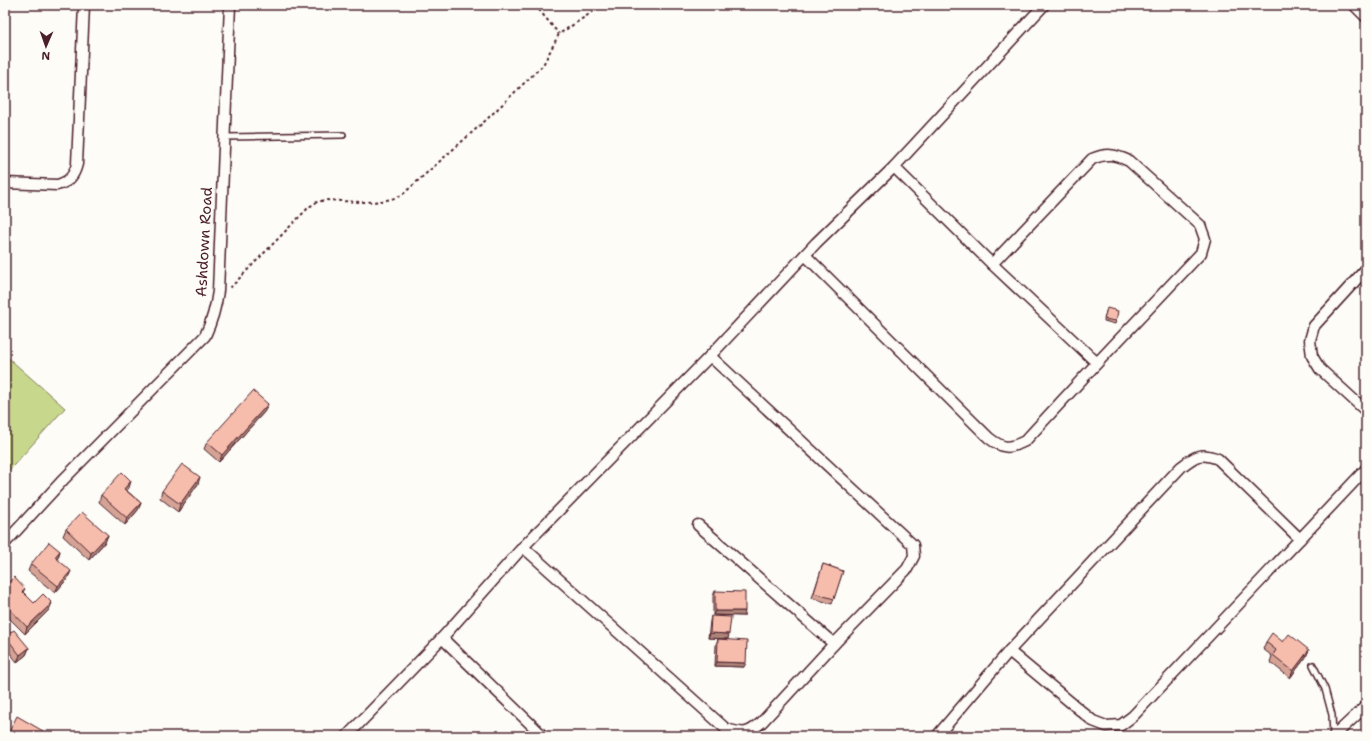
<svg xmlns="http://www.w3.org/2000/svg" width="1371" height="741" viewBox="0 0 1371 741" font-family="'Shantell Sans',sans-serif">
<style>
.green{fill:#c7d88d;stroke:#887c5c}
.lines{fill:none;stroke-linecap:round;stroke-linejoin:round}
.service-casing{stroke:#4a1f2b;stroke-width:8}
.minor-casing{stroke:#4a1f2b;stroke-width:13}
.path{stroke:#4a1f2b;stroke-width:2;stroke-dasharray:3 3;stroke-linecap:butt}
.service{stroke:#fdfcf7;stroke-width:5}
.minor{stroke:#fdfcf7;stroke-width:10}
.wall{fill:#d4a395;stroke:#4a1f2b}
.shaded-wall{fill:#ac8479;stroke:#4a1f2b}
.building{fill:#f6bdad;stroke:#4a1f2b}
.labels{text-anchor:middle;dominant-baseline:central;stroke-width:3.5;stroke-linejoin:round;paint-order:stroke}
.street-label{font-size:15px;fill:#4a1f2b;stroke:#fdfcf7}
</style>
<rect width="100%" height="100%" fill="#fdfcf7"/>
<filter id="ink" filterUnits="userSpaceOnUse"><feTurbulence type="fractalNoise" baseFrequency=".025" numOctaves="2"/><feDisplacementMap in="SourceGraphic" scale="8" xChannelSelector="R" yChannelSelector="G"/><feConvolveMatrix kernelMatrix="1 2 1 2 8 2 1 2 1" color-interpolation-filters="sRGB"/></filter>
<g filter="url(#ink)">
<polygon class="green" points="5,355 65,408 5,475"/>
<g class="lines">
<defs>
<g id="service">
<polyline points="225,137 343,135"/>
<polyline points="1313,665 1325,689 1332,715 1333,736"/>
</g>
<g id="minor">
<polyline points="1354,5 1366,17"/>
<polyline points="894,167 992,264 1097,363"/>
<path d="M 5,183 L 57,185 C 69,182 74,176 77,164 L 84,5"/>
<path d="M 805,255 L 989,438 C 1003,449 1009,449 1025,441 L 1097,363 L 1201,253 L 1205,239 L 1200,225 L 1129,161 C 1114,154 1107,153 1092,159 L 992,264"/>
<polyline points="1366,269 1314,326 1310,340 1312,356 1320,369 1366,411"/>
<polyline points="698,525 834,644"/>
<path d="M 5,543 L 63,480 L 205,336 C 212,321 216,307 218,291 L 230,5"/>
<path d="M 523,547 L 726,729 C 744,734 747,735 762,722 L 834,644 L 907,569 L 914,556 L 913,545 L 710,356"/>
<polyline points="442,638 543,736"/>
<polyline points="1009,651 1093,721 1106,726 1121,725 1133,716 1366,469"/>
<polyline points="347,736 442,638 523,547 710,356 816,243 894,167 1044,5"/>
<path d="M 937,736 L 1009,651 L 1181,467 C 1195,456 1200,452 1218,459 L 1300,539"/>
<polyline points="1334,736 1366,706"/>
</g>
</defs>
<use href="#service" class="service-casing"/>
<use href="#minor" class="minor-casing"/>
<g class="path">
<polyline points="535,5 559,34"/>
<path d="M 230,288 L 309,207 L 317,202 L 325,200 C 351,201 379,206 402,195 L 485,121 L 543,65 L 559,34 L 603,5"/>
</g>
<use href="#service" class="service"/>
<use href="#minor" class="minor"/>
</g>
<g class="wall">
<polygon points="1106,311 1116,321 1115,324 1104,321"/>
<polygon points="265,411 219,462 204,449 207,442"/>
<polygon points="198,484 178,512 160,498 162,491"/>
<polygon points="129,488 126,490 141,503 138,510 125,525 99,502 101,495"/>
<polygon points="66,529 108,535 105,542 89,560 63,536"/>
<polygon points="60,551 57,559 68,578 55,593 28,571 31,564"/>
<polygon points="823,564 843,571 832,604 812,598"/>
<polygon points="5,586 25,589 23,592 34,603 49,610 25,634 5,614"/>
<polygon points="715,591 744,616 713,615 713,596"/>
<polygon points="711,616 728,639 708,638 710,621"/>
<polygon points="5,628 9,633 29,648 26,655 17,662 6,648 5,649"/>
<polygon points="718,639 744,667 715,666 716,644"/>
<polygon points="1266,642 1283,642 1306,657 1290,678 1270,662 1272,656 1263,649"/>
<polygon points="8,734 41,736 7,736"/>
</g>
<g class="shaded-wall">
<polygon points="268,404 265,411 219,462 222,455"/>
<polygon points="200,477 198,484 178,512 180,504"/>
<polygon points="131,481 129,488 122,496 124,489"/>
<polygon points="141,503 138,510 125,525 127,518"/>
<polygon points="108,535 105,542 89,560 91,553"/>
<polygon points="60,551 58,558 52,564 55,557"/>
<polygon points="71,571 68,578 55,593 58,586"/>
<polygon points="52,603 49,610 25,634 27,627"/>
<polygon points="715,611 745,611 744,616 713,615"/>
<polygon points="710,633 729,634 728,639 708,638"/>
<polygon points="9,641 6,648 5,649 5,644"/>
<polygon points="29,648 26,655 17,662 20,655"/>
<polygon points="1309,650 1306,657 1290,678 1293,671"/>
<polygon points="717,662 746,663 744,667 715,666"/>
</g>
<g class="building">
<polygon points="1107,308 1118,311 1116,321 1104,319"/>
<polygon points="253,391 268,404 222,455 207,442"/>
<polygon points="182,464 200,477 180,504 162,491"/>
<polygon points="122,472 131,481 124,489 141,503 127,518 101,495"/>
<polygon points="82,512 108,535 91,553 66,529"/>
<polygon points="49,542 60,551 55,557 71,571 58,586 31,564"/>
<polygon points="823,564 843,571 834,599 814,593"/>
<polygon points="14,577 25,589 22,591 34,603 43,594 52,603 27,627 5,604 5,586"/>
<polygon points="715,591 745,592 745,611 715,611"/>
<polygon points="711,616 731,617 729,634 710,633"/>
<polygon points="5,628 9,633 14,630 29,648 20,655 9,641 5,644"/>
<polygon points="1272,633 1283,642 1289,634 1309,650 1293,671 1273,655 1276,650 1266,642"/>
<polygon points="718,639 747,641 746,663 717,662"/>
<polygon points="17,716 43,731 40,736 12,736 8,734"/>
</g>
</g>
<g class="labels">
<g class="street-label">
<text transform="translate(204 242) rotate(-87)">Ashdown Road</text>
</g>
</g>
<rect width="1371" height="741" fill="none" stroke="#fdfcf7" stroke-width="20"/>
<rect x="10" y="10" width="1351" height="721" fill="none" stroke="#4a1f2b" stroke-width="1.5" filter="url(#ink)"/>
<g transform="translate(46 46) rotate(182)" stroke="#fdfcf7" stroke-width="3" paint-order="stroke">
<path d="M0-3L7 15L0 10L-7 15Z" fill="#4a1f2b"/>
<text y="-6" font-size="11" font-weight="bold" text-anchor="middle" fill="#4a1f2b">N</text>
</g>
</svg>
